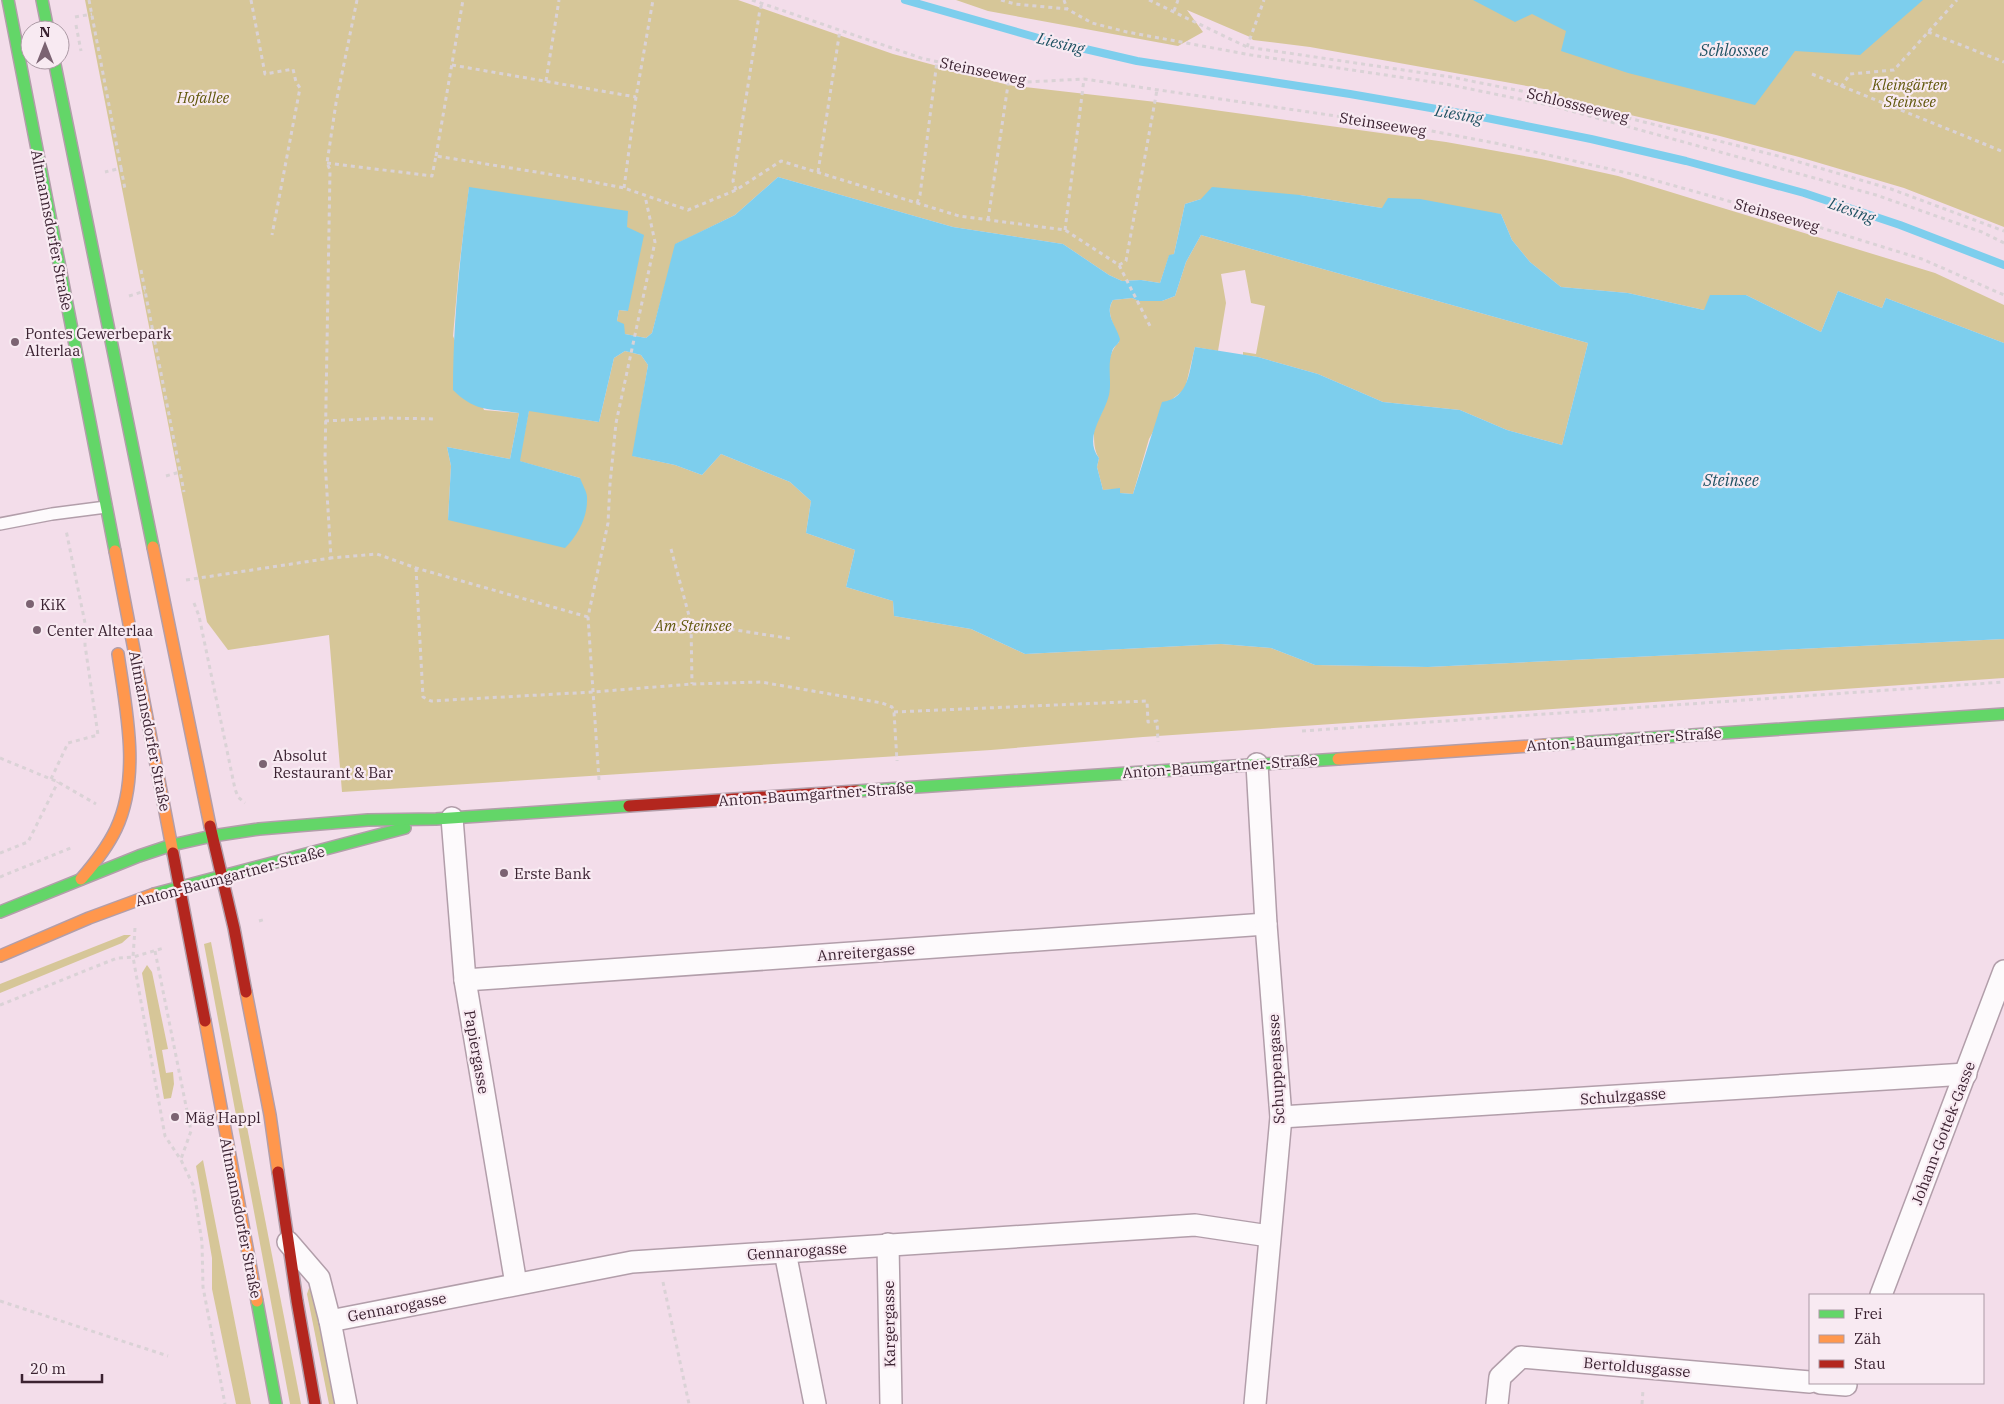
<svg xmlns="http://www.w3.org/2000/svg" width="2004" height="1404" viewBox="0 0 2004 1404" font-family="'IBM Plex Serif',serif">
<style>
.green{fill:#d6c698}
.water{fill:#7dceed;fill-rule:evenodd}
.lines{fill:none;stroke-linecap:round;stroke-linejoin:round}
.stream{stroke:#7dceed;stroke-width:8}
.lane-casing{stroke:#b29eaa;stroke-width:14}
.street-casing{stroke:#b29eaa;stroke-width:24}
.fast-casing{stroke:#b29eaa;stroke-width:14}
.slow-casing{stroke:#b29eaa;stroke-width:14}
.jam-casing{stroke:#b29eaa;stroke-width:14}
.path{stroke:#dad2d6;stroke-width:3;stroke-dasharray:4 4;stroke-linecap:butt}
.lane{stroke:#fdfafc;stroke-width:11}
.street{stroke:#fdfafc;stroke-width:21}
.fast{stroke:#63d668;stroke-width:11}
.slow{stroke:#ff974d;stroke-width:11}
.jam{stroke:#b3261e;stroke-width:11}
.poi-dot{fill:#7b6372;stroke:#f8eaf2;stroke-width:2}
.labels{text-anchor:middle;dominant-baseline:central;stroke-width:4.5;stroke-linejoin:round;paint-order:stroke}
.street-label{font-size:15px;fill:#3b2231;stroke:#f8eaf2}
.park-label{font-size:15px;font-style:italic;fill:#61580c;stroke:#f8eaf2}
.poi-label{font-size:15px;fill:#3b2231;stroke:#f8eaf2;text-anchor:start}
.water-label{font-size:16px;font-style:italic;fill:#1f5263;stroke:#f8eaf2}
</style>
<rect width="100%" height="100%" fill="#f3ddea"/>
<g class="green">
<polygon points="85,0 738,0 893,54 1008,85 1156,102 1446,142 1541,159 1618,176 1935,273 2004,305 2004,343 1886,298 1882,308 1838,291 1821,332 1746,295 1704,310 1628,293 1561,287 1530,262 1512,240 1501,214 1382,208 1300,195 1201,199 1185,204 1174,254 1169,256 1160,283 1141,280 1122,281 1109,275 1063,244 953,227 778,177 735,215 676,244 652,333 646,338 625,334 617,321 619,310 628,311 469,188 459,268 453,336 484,410 519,413 510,459 447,447 451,466 448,520 580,478 519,461 529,410 599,422 614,358 625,351 641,355 648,365 633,456 675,465 702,475 721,454 790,482 811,501 806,533 855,550 846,587 893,601 894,616 971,629 1025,654 1221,644 1271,648 1315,665 1428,667 2004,639 2004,678 1143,737 991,750 342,792 329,635 228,650 207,622"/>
<polygon points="956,0 2004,0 2004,227 1904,188 1799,157 1716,135 1549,96 1544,89 1310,47 1253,40 1250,37 1187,10 1203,32 1178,46 988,11"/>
<path d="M 1201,235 L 1588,343 L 1562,445 L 1507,430 L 1460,410 L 1383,402 L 1318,374 L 1258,357 L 1243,355 L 1243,352 L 1256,354 L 1265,306 L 1251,303 L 1245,270 L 1221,274 L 1226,303 L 1218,351 L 1195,347 L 1185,389 L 1170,401 L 1149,439 L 1133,494 L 1120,493 L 1120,489 L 1103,490 L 1097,467 L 1099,458 C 1094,451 1094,441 1094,432 C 1095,422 1102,415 1104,406 C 1109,386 1103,357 1119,342 C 1117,328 1104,314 1113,300 L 1132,298 L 1139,301 L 1162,301 L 1175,296 L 1186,262 Z"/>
<polygon points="124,935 131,935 122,943 0,993 0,984"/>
<polygon points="211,942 301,1404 290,1404 204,944"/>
<polygon points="147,965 152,972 168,1049 162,1050 166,1073 173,1072 174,1084 171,1098 164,1099 142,973"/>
<polygon points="203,1160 251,1404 236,1404 212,1289 212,1258 196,1166"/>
<polygon points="309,1288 312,1289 314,1292 336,1404 329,1404 307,1294"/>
</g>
<g class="water">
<polygon points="1473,0 1923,0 1860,55 1795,51 1755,105 1628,73 1561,51 1566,31 1532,14 1515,22"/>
<path d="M 778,177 L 953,227 L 1063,244 L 1109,275 L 1122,281 L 1141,280 L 1160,283 L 1169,255 L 1174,254 L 1185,204 L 1201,199 L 1212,187 L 1300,195 L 1382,208 L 1388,198 L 1420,199 L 1501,214 L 1512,240 L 1530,262 L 1561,287 L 1628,293 L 1704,310 L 1710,295 L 1746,295 L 1821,332 L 1838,291 L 1882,308 L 1886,298 L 2004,343 L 2004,639 L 1428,667 L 1315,665 L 1271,648 L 1221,644 L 1025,654 L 971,629 L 894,616 L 893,601 L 846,587 L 855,550 L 806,533 L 811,501 L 790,482 L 721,454 L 702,475 L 675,465 L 632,456 L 648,365 L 641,355 L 625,351 L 614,358 L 599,422 L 529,411 L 520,461 L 580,478 C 582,484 587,492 587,497 C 588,517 578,535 565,548 L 448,520 L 451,466 L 447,447 L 510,459 L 519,413 C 490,408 476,413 453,390 C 453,322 460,255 469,187 L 628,211 L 627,227 L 644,235 L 628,311 L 619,310 L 617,321 L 624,324 L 625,334 L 646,338 L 652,333 L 675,244 L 735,215 ZM 1201,235 L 1588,343 L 1562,445 L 1507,430 L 1460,410 L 1383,402 L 1318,374 L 1258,357 L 1195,347 C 1189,370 1190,398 1162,402 L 1133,494 L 1120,493 L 1120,488 L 1103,490 L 1097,467 L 1099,458 C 1083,437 1104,416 1109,395 C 1112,381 1107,366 1112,352 C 1113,346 1119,345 1120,339 C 1116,325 1104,314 1113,300 L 1132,298 L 1139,301 L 1162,301 L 1175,296 L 1186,262 Z"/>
</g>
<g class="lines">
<polyline class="stream" points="905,0 1042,39 1137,61 1350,94 1477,116 1591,139 1686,161 1804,193 1900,225 2004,265"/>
<defs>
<polyline id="lane" points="0,524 52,514 106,507"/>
<g id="street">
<polyline points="452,818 465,980 516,1284"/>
<polyline points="465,980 1266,924"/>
<polyline points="1281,1117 1966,1074"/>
<polyline points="288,1242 319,1278 330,1321 346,1404"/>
<polyline points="888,1244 891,1404"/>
<polyline points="785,1252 815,1404"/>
<polyline points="1881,1295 2004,971"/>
<polyline points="330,1321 632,1262 1195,1225 1269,1236"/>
<polyline points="1820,1383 1846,1385"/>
<polyline points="1255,1404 1281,1117 1266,924 1257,764"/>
<polyline points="1497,1404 1500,1377 1521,1357 1810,1382"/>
</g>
<g id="fast">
<polyline points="8,0 115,551"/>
<polyline points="42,0 48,30"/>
<polyline points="54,60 153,547"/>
<polyline points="1545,745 2004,714"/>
<polyline points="857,791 1338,759"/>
<polyline points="154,894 405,828"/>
<polyline points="0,912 139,856 172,845 212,836 259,829 368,820 436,819 629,806"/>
<polyline points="257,1301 276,1404"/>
</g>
<g id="slow">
<polyline points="153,547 210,826"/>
<polyline points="115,551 173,853"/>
<polyline points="1338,759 1545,745"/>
<path d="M 81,879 C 95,863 107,848 116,829 C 141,776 126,709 118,654"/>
<polyline points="0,956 89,918 154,894"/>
<polyline points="246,992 270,1115 278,1172"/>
<polyline points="205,1021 257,1301"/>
</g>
<g id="jam">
<polyline points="629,806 857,791"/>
<polyline points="210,826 234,928 246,992"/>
<polyline points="173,853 205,1021"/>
<polyline points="278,1172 297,1301 315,1404"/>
</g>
</defs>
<use href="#lane" class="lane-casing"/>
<use href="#street" class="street-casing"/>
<use href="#fast" class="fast-casing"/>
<use href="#slow" class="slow-casing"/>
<use href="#jam" class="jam-casing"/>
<g class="path">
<polyline points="89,0 121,168 105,172"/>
<polyline points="251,0 265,74 293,69 296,82 300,88 272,235"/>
<polyline points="357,0 336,103 327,163 330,170 325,461 331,558 377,554 416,568 588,617"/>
<polyline points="752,0 921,58 1027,82 1084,79 1411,127 1495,143 1636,175 1789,218 1922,259 2004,295"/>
<polyline points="1001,0 1015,4 1067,9 1092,23 1127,32 1251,55 1446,84 1553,106 1876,195 1982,232 2004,243"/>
<polyline points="1064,0 1067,9"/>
<polyline points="1149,0 1247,47 1451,77 1526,92 1782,157 1891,189 2004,231"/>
<polyline points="1174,11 1178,0"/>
<polyline points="75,17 92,14"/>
<polyline points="76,25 81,51"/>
<polyline points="1928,32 2004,62"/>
<polyline points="1247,47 1264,0"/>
<polyline points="452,65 636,97"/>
<polyline points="1812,74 2004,152"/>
<polyline points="546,81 559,0"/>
<polyline points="1841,87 1850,74 1894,70 1957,0"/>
<polyline points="436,156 463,0"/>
<polyline points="327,163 432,176 436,156 561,176 624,188 688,210 736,190 781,161 959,216 1065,230 1119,265 1150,326"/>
<polyline points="121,168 125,189"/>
<polyline points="818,172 840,30"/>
<polyline points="624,188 636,97 653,0"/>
<polyline points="736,190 733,181 760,9 762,4"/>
<polyline points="917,203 920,195 937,61"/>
<polyline points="988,220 1009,78"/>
<polyline points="1065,230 1084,79"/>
<polyline points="1119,265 1126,261 1157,90"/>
<polyline points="141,270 184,492"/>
<polyline points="129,296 145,291"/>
<polyline points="325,421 386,418 436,419"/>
<polyline points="166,476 180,472"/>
<polyline points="671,549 691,623 692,684"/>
<polyline points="416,568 423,697 431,701 593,692 692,684 761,682 882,703 892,707 894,712 897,761"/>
<polyline points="186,580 331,558"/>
<polyline points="194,603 199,616 235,789 238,797 245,803"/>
<polyline points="691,623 793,639"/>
<polyline points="894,712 1147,701 1148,722 1157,721 1158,742"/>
<polyline points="1302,731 2004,682"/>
<polyline points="0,758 58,782 96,804"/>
<polyline points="51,779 68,743 98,735 85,645 85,623 66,530"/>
<polyline points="599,780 588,617 608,523 610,484 616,423 655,242 645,196"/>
<polyline points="0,853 28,842 58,782"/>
<polyline points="0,877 73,847"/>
<polyline points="259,921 266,919"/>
<polyline points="135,928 133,957 165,1136 181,1160 193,1185 202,1242 203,1287 225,1404"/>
<polyline points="155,951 191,1131 181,1159"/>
<polyline points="0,1005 117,958 133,957 164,948"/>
<polyline points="663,1282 689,1404"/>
<polyline points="0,1301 168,1356"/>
<polyline points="1642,1404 1643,1390"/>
</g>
<use href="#lane" class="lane"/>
<use href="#street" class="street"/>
<use href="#fast" class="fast"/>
<use href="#slow" class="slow"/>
<use href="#jam" class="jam"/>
</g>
<g class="poi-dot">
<circle cx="15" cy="342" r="5"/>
<circle cx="30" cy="604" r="5"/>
<circle cx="37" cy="630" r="5"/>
<circle cx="263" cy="764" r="5"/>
<circle cx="504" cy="873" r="5"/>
<circle cx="175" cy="1117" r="5"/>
</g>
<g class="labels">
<g class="street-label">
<text transform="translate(983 71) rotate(12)">Steinseeweg</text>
<text transform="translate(1578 105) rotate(14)">Schlossseeweg</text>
<text transform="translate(1383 124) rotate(9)">Steinseeweg</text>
<text transform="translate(1777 215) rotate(16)">Steinseeweg</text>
<text transform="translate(52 230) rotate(79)">Altmannsdorfer Straße</text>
<text transform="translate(150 731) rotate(79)">Altmannsdorfer Straße</text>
<text transform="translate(1624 739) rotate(-4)">Anton-Baumgartner-Straße</text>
<text transform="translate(1220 766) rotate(-4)">Anton-Baumgartner-Straße</text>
<text transform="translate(816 794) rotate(-4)">Anton-Baumgartner-Straße</text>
<text transform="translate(230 876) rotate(-15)">Anton-Baumgartner-Straße</text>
<text transform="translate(866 952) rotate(-4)">Anreitergasse</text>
<text transform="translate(477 1052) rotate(80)">Papiergasse</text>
<text transform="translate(1276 1069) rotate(-93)">Schuppengasse</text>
<text transform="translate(1623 1096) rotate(-4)">Schulzgasse</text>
<text transform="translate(1943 1133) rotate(-69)">Johann-Gottek-Gasse</text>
<text transform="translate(241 1218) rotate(79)">Altmannsdorfer Straße</text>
<text transform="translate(797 1251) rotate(-4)">Gennarogasse</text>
<text transform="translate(397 1307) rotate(-11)">Gennarogasse</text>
<text transform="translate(889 1324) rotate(-91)">Kargergasse</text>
<text transform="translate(1637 1367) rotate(5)">Bertoldusgasse</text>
</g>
<g class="park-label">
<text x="1910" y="84">Kleingärten<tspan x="1910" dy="17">Steinsee</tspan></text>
<text x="203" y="97">Hofallee</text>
<text x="693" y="625">Am Steinsee</text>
</g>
<g class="poi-label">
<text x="25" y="333">Pontes Gewerbepark<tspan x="25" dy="17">Alterlaa</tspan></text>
<text x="40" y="604">KiK</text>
<text x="47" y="630">Center Alterlaa</text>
<text x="273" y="755">Absolut<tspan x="273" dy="17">Restaurant &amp; Bar</tspan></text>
<text x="514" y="873">Erste Bank</text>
<text x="185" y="1117">Mäg Happl</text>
</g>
<g class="water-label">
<text transform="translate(1061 43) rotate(14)">Liesing</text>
<text x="1734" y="50">Schlosssee</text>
<text transform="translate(1459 114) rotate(10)">Liesing</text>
<text transform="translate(1852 210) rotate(20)">Liesing</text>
<text x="1731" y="480">Steinsee</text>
</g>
</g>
<rect x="1809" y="1294" width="175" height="90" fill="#f8eaf2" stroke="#ac9aa5"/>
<rect x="1819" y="1310" width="25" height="8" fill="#63d668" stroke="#ac9aa5"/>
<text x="1854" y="1319" font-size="15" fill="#3b2231">Frei</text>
<rect x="1819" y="1335" width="25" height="8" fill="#ff974d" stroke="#ac9aa5"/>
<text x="1854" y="1344" font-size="15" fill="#3b2231">Zäh</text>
<rect x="1819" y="1360" width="25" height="8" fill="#b3261e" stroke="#ac9aa5"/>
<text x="1854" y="1369" font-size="15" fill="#3b2231">Stau</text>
<g transform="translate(45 45)"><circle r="24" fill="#f8eaf2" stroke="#ac9aa5"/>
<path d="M0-4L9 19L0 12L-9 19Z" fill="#7b6372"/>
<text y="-8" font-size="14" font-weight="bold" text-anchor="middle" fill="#3b2231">N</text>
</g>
<path d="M22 1374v8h80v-8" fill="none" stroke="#3b2231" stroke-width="2.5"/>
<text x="30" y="1374" font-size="15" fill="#3b2231" stroke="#f8eaf2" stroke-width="4" paint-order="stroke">20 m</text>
</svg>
